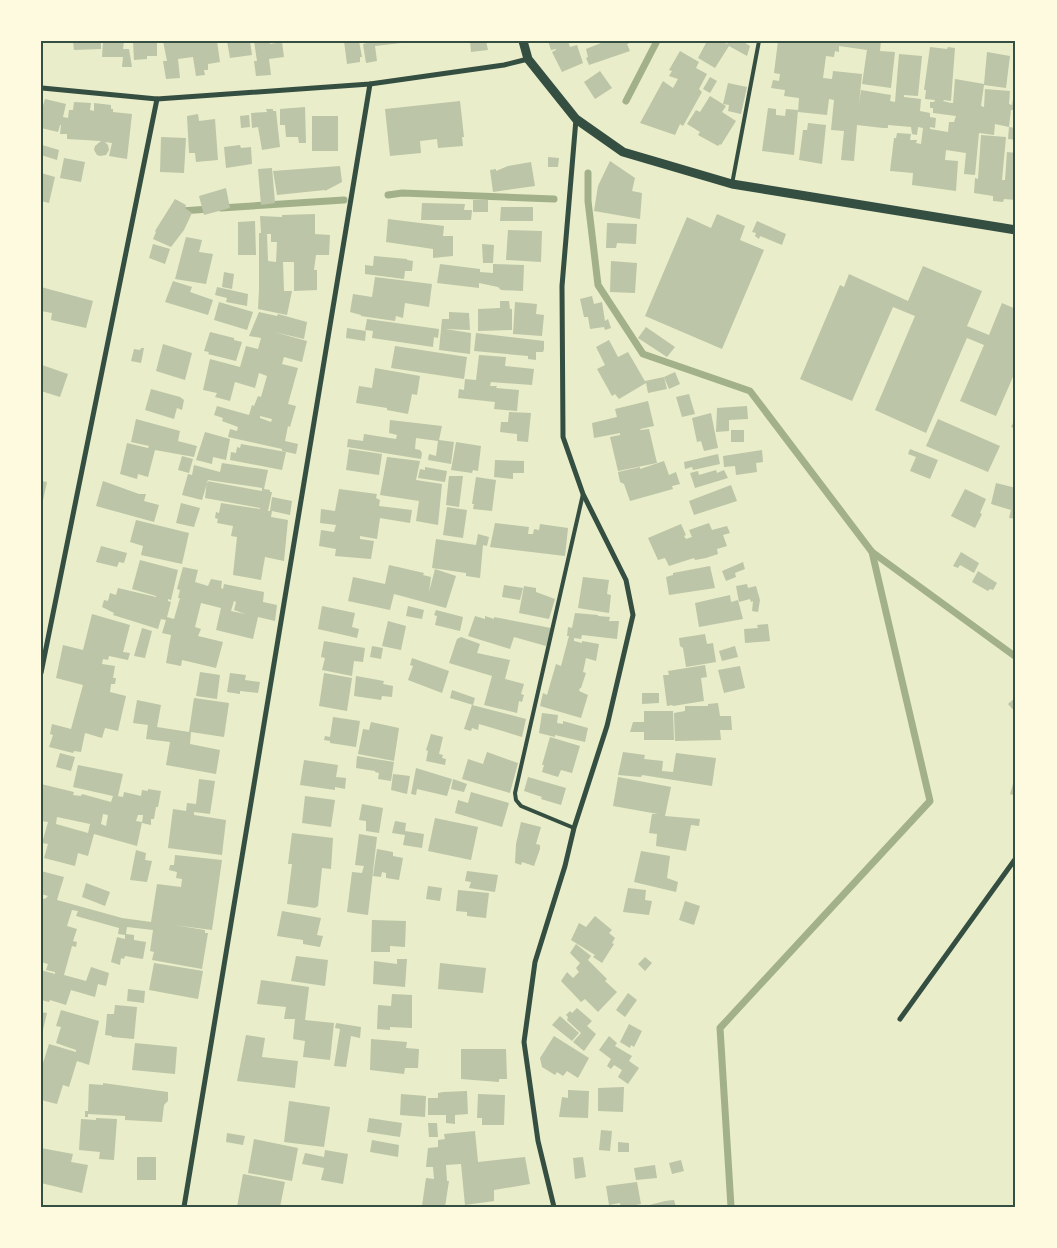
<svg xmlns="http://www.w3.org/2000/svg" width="1057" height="1248" viewBox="0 0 1057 1248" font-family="Barlow,sans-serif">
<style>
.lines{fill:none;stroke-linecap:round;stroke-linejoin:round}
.stream{stroke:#a3b18a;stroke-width:7}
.building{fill:#bcc5a7;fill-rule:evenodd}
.service{stroke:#344e41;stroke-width:4}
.minor{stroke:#344e41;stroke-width:5}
.tertiary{stroke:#344e41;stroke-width:9}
.neatline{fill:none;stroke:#344e41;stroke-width:2}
</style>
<rect width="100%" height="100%" fill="#e9edc9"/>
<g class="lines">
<g class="stream">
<polyline points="626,101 657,41"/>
<polyline points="588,173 588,201 598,285 643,354 750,391 872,552 1016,657"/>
<polyline points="388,195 402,193 554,199"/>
<polyline points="221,208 344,200"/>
<polyline points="181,211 210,209"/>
<polyline points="731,1207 720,1028 930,801 872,552"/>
</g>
</g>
<g class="building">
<polygon points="73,41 101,41 101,49 74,50"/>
<polygon points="103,41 124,41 123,49 129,49 132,67 122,67 123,57 102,57"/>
<polygon points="133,41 157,41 157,56 147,56 147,59 134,60"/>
<polygon points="163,41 217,41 220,62 208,64 208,70 204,70 205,75 196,76 193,57 178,59 180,78 166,79 163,61 167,61"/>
<polygon points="227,41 250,41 252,55 230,58"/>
<polygon points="254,41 270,41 270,44 282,42 284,57 269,59 271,75 256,76 254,61 257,61"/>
<polygon points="344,41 359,41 362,57 360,57 360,62 347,64"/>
<polygon points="374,41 401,41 401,43 375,46 377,61 366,63 363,44"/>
<polygon points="470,41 486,41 488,50 471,52"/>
<polygon points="548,41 568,41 570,47 577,45 583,63 562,72 552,52 556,50 556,49 551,50"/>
<polygon points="606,41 607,43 611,41 635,41 627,44 630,51 589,65 586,58 588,57 586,49"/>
<polygon points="702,41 721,41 727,44 729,41 742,41 750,46 747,56 729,46 715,68 698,58 706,43"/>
<polygon points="778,41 881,41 880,51 895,52 891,88 862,84 867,50 839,46 839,52 835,51 834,57 826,56 823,78 832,79 833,71 862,74 859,104 861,90 891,95 890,101 895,102 899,54 922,56 918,96 904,95 904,97 921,99 920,111 930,113 930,117 936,118 935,128 930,127 930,129 948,132 949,122 954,122 956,116 933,113 933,108 930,108 930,102 934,102 935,100 925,99 926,90 924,90 930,47 947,49 948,47 955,48 951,101 944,100 943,101 951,103 953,103 955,79 984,84 987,52 1010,56 1006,88 984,85 981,106 984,107 985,89 1010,91 1009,104 1012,105 1016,81 1016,110 1011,110 1009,127 995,124 994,135 979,133 975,175 964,174 966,153 946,150 945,160 958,161 956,191 912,185 913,173 890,171 894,138 896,138 897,133 911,134 910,140 917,140 916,143 921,144 923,128 918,127 917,135 912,134 911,127 888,125 888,128 883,128 857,125 854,161 841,160 844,131 831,130 834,100 829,99 827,115 798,112 799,98 784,96 785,90 771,88 773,80 779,81 780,74 774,73"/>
<polygon points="680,51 699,62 696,68 707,74 699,89 702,92 683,126 680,124 675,135 640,123 663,81 673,88 678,79 669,76 672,71 669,70"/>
<polygon points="600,71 612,88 595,99 584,82"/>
<polygon points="710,77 717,81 710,93 703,89"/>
<polygon points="728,83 747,87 741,114 728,111 729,105 723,104"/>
<polygon points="710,96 726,106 722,112 736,121 721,145 720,144 718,146 698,135 700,132 687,124 696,110 700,112"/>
<polygon points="45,99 66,104 63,117 68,118 69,110 73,110 74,102 91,103 90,110 94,111 94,103 111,105 111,109 113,109 113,112 132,114 127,159 109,156 112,143 105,142 108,145 109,150 106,155 100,156 97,155 94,150 95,146 101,141 67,139 67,134 60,134 61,125 60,125 58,132 41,128 41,112"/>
<polygon points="460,101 464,137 462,137 463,146 438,148 437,139 420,141 421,153 390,156 385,109"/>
<polygon points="305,107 306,143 299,143 298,137 286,137 285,125 280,125 280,109"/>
<polygon points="768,108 776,109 776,115 785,116 786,109 798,110 794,155 762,151"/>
<polygon points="266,109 273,109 273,111 276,111 280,147 262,150 258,127 252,128 251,113 267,112"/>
<polygon points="198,114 199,121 215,119 218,160 196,162 195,153 189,153 187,116"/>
<polygon points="249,115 250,127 241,128 240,116"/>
<rect x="312" y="116" width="26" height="35"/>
<polygon points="808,123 826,125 822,164 799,160 803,130 807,130"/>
<polygon points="1009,127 1016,128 1016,140 1008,139"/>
<polygon points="981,135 1006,137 1002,180 1005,180 1007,152 1016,153 1016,200 1004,199 1003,202 993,201 993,196 974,193 975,178 978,179"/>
<polygon points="161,137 186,138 184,173 160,172"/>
<polygon points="42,145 59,150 57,160 41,155"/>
<polygon points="240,145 241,148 251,147 252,164 226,168 224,147"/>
<polygon points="548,157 559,158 558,167 548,167"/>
<polygon points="64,158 85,162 81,182 60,178"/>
<polygon points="610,161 635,178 632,191 642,193 640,219 594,211 598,186"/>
<polygon points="531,162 535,186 493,192 490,170 496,169 496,171 508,166"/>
<polygon points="340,166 342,182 325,191 325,190 277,195 273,171"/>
<polygon points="272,168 275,203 261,205 258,169"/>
<polygon points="41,173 55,177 49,203 41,201"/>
<polygon points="226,188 230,208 204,215 199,196"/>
<polygon points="175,199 186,205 185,208 192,213 184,230 171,247 153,239 156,232 155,231"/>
<rect x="473" y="200" width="15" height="12"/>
<polygon points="422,203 465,204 464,210 472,210 471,220 421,220"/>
<polygon points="501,207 533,207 533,221 500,221"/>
<path d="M 315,214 L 315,234 L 330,235 L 329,255 L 316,255 L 314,270 L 317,270 L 317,290 L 294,291 L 294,262 L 283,262 L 284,291 L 292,291 L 287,315 L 258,309 L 259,290 L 259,233 L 261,233 L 260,216 L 282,217 L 282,215 ZM 267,234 L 271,234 L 271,242 L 277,242 L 276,262 L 268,261 Z"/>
<polygon points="717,214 745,226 740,240 764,250 722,349 645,316 687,217 711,228"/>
<polygon points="388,219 444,226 443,236 453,236 453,256 433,258 433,249 386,242"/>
<polygon points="255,221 256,255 238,255 238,222"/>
<polygon points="757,221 786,234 782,245 760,236 759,239 755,236 756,233 752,232"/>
<polygon points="607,223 637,224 636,244 617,243 616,248 606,248"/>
<polygon points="508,230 542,231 541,262 506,260"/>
<polygon points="186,237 202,240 199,252 213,254 206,284 175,279"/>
<polygon points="153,244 170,249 165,264 149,258"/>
<polygon points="482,244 494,245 493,263 483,263"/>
<polygon points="374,256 407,259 407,260 413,261 412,271 405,271 404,279 365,274 365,265 373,266"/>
<polygon points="611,261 637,263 635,293 610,292"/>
<polygon points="440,264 480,269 480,272 493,273 493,264 524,265 523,291 501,290 498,287 479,283 479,288 437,283"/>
<polygon points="923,266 982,291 967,326 989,335 1002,303 1016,309 1016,370 996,416 960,401 984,345 967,338 926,433 875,410 915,316 893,307 852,401 800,379 840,285 844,287 849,274 908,301"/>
<polygon points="224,272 234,274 232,289 222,287"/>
<polygon points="375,277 432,284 429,307 405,303 403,318 396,316 395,321 361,316 361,315 350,312 353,294 372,297"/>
<polygon points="173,281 192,287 190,292 213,300 208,315 165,302"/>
<polygon points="41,287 93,301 86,328 51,320 52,313 41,311"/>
<polygon points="217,287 248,294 247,306 226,302 227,298 215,295"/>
<polygon points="592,296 594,304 602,302 605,321 608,319 611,328 605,330 604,327 590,329 588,317 584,317 580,299"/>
<polygon points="500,301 509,301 510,309 512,309 512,330 478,331 478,309 500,308"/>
<polygon points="219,302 253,312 247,330 214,320"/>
<polygon points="515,302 537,304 536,314 544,315 542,336 513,334"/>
<path d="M 259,312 L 277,316 L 278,314 L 307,322 L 304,339 L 274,332 L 307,341 L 302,362 L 284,357 L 282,364 L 298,368 L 288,404 L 296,406 L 290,427 L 288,426 L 285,441 L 298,444 L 296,454 L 282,451 L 282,449 L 228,437 L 230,429 L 237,431 L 238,427 L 222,421 L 223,418 L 214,415 L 217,406 L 249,415 L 252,405 L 254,406 L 258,396 L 261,397 L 267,376 L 259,373 L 255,388 L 235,382 L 230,401 L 215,397 L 217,393 L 203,390 L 210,359 L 240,367 L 246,346 L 258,349 L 261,338 L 249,336 ZM 260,416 L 272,419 L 271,422 L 260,418 Z"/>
<polygon points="449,312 469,313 470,330 445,329 471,333 470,354 439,350 442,319 449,319"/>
<polygon points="367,319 439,329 438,338 434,337 433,347 372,338 373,331 365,330"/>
<polygon points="646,327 675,347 667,357 638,338"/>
<polygon points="347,328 366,331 365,341 346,338"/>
<polygon points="210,332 234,338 234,340 242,342 236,361 208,354 209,352 204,351"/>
<polygon points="476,333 544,341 544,349 543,352 536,352 536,360 528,359 528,356 474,351"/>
<polygon points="609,340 618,357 628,352 646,383 645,381 664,377 675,372 680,384 669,389 664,377 667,389 648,393 646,383 619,399 615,394 612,396 597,369 605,365 596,347"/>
<polygon points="163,344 192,353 185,380 156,371"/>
<polygon points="395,346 467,357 464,379 391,368"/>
<polygon points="141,348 144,348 141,363 131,361 134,349 140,350"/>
<polygon points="479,355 506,357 505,366 534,369 532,385 491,382 490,386 497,386 496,388 519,390 517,411 494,409 495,402 458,398 459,389 464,390 465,379 476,380"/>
<polygon points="42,365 68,374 60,397 41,391"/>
<polygon points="375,368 420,376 417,395 412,394 408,414 387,410 387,408 356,403 359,386 372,388"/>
<polygon points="151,389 180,397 184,400 182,410 177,408 174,419 145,410"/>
<polygon points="689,394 695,414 682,417 676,397"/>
<polygon points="648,401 654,426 640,429 641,430 649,429 657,463 618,471 610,437 620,435 620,433 594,438 592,423 617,417 615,409"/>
<polygon points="747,406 748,419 729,420 729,431 716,432 717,408"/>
<polygon points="509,412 531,413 528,442 517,441 517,434 500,432 501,422 508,422"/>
<polygon points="711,413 718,448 704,451 701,441 697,442 692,418"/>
<polygon points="1016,417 1016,429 1011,427"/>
<polygon points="136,419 180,431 178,441 197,446 194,457 155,450 148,477 138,474 137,479 120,474 127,443 148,448 149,446 131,442"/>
<polygon points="938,419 1000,446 988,472 926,446"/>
<polygon points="390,420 442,426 439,440 454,442 451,464 428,460 429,454 436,456 438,441 416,438 415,449 420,450 422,453 421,459 347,447 348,439 363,441 364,434 396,439 397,435 389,433"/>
<rect x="731" y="430" width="13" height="12"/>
<polygon points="205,432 230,439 226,460 213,457 212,464 196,460"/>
<polygon points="456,442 481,446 478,471 473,470 472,473 451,470"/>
<polygon points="241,444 286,452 282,470 230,460 231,452 236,453 237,447 240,448"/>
<polygon points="349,449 382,454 379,475 346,470"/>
<polygon points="910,449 938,460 930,479 910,471 916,457 908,454"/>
<polygon points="762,450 763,462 756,463 757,472 736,475 735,466 724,467 723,456"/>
<polygon points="718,454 720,464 693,470 692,467 685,469 684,462"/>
<polygon points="182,456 193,459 189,473 178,470"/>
<polygon points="387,457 420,461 416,480 442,484 438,525 416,521 419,501 380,495"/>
<polygon points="495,460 524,461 524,473 513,473 513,479 494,477"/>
<polygon points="664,461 669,475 676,472 680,484 672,486 673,489 630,501 624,484 620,482 618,472 640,467 640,469"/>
<polygon points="222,463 268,470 264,489 270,490 270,492 272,492 268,511 270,511 272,497 292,501 290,515 272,511 271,517 288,520 284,561 265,557 261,580 233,575 237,537 231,536 233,526 217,523 218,519 215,518 216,512 219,513 221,503 260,509 260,508 205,498 207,481 262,491 262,488 208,480 202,500 182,495 188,474 192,475 194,465 220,472"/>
<polygon points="425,467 447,471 445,482 418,478 420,469 425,470"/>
<polygon points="716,470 717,473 724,470 728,478 695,488 690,473 698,471 699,475"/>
<polygon points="449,476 463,476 459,507 446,505"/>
<polygon points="476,477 496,480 492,511 473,509 474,504 472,504"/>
<polygon points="41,481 47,482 42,505 41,505"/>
<polygon points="103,481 139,494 146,494 144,501 159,505 154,522 96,506"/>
<polygon points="996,483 1016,488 1016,519 1009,518 1011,510 991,504"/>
<polygon points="731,485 737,501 694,515 689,501"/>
<polygon points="339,489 377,494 376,498 380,500 379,506 412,510 410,523 380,518 377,539 360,536 360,539 374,541 371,559 335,556 336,549 319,546 321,530 334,532 336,525 320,523 321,509 335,511"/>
<polygon points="965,489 986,499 980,513 982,514 975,528 951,516"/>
<polygon points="181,503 200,508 194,527 176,523"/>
<polygon points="447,507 467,510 463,538 443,535"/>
<polygon points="136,520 189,533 182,564 141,555 143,546 130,542"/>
<polygon points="495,523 529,527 528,534 533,534 534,529 539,530 540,524 568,528 565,556 490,547"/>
<polygon points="709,523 712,530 727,526 730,533 723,535 727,546 717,549 718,554 706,558 695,560 694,558 669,566 665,558 658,560 648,538 681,524 686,535 684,536 686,539 692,537 689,530"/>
<polygon points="478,534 489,537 487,546 483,545 480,578 466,576 466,573 432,568 436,539 476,545"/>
<polygon points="101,546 127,553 124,563 119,562 117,567 96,562"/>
<polygon points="961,552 979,563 974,573 960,565 958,568 953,566"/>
<path d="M 140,560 L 178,570 L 171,600 L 168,599 L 168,601 L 171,602 L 167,617 L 174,619 L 180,598 L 178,598 L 180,590 L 177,589 L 183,567 L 198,570 L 195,582 L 208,586 L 211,579 L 222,581 L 221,588 L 223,589 L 224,584 L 264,592 L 263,602 L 277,605 L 275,621 L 258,617 L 253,639 L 216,630 L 221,608 L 201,603 L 195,627 L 201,629 L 198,636 L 223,642 L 216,668 L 182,660 L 181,666 L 166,663 L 171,635 L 162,633 L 166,620 L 161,619 L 158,629 L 113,615 L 114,613 L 102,607 L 104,600 L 108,601 L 110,593 L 116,595 L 118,588 L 156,597 L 156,596 L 132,589 ZM 234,601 L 236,602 L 234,610 L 245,614 L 231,611 Z"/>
<polygon points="743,562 745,569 735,573 736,577 726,581 722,571"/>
<polygon points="389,565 424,573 423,575 431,577 429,592 435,569 456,576 446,608 394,594 390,610 348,601 353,577 385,584"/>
<polygon points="710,566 715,588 669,595 666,577 673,575 673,573"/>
<polygon points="978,571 997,583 993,590 990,589 988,591 972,582"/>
<polygon points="583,577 609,580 607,594 611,595 609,613 578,608"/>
<polygon points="747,584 748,588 756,586 760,600 758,612 752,611 753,601 751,602 750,599 739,602 736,586"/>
<polygon points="504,585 523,588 520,600 502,597"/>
<polygon points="524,586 536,588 536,592 555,599 549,619 519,613"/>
<polygon points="730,595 731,602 738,600 743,619 699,627 695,603"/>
<polygon points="322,606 355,613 352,627 359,629 357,638 318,629"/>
<polygon points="408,606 424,610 422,619 406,616"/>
<polygon points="436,610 463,617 460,631 435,625 437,616 434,615"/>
<polygon points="575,613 598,615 598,616 610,617 609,621 619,621 617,639 582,635 581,639 574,638 574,641 582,643 582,641 599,644 596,661 586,658 583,672 586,673 581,688 580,688 579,691 588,695 581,718 540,706 543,693 547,695 556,664 561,666 569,636 567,636 568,627 572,628"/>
<polygon points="92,614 130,625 123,652 130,653 128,660 109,656 108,660 103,659 102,664 115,666 113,678 116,678 115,684 111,684 110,692 126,696 118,731 105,728 102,738 85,733 81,752 74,751 73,753 49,747 53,735 50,734 52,724 71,729 83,685 56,678 63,645 83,650"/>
<polygon points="475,616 485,619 485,616 494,619 494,617 551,628 546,646 514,637 510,649 468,636"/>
<polygon points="388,621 406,626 401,650 382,646"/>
<polygon points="768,624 770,641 745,643 744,629 758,628 757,625"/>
<polygon points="142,628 152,631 145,658 134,656"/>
<polygon points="705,634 707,644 713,643 716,662 686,667 683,648 680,646 679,638"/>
<polygon points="461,637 480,644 477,653 510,660 505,679 524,684 521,694 524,695 522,702 519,701 517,713 484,705 492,676 449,663 457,639"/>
<polygon points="324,641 365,648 363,662 354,661 352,676 322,670 325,658 321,657"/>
<polygon points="372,646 383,648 381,659 370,657"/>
<polygon points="735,646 738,657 722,661 719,651"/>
<polygon points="412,658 449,671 442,693 408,680 413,666 410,665"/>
<polygon points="705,665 707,677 701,678 704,701 673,706 672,705 667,706 663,675 669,675 668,671"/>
<polygon points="740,666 745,688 724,693 718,670"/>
<polygon points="200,672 220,675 217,699 196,696"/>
<polygon points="230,673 246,675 245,680 260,682 258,693 240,691 240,694 227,692"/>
<polygon points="324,673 352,678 347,711 319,706"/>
<polygon points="356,676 384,681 383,684 393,686 392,697 382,696 381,700 354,696"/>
<polygon points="452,690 475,698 473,705 450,698"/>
<polygon points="642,693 659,693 659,703 642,704"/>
<polygon points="1016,697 1016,713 1008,704"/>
<polygon points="194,698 229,703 224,737 191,732 190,744 220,750 216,774 166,765 170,742 146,739 148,725 133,723 137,700 161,705 157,727 189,732"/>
<polygon points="718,703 720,716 731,716 732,730 720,730 721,740 675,741 674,713 685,711 685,706 708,706 708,704"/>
<polygon points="472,705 526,719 522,737 479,724 478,730 472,728 471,731 464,729"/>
<polygon points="644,711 673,711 674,740 644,740 644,732 630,732 633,722 644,722"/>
<polygon points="542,713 558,715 557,723 563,724 563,721 588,728 585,742 555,735 555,737 539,733"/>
<polygon points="333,717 360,721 356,747 330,743 330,741 324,740 325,736 330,737"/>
<polygon points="371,722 399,728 394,761 358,754 363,729 369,730"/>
<polygon points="431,734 443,737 439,754 443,755 442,758 446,759 445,765 426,761 428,751 426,750"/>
<polygon points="550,737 580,746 572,773 561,770 558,777 542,772 544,765 542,765"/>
<polygon points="487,752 518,763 510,793 462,779 468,759 483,764"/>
<polygon points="623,752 645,755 644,759 663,761 662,771 673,772 676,753 716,758 712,786 642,775 641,777 618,775"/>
<polygon points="60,753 75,757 71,771 56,767"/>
<polygon points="357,756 394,762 391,781 378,779 379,773 375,772 375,771 356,768"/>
<polygon points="304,760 338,765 336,777 346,778 345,789 335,787 335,790 300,785"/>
<path d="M 78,765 L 123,774 L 118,796 L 123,797 L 124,792 L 141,796 L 142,790 L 148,791 L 148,789 L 161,791 L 158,807 L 156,807 L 154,819 L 151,819 L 151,825 L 142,823 L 143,815 L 138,815 L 136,821 L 142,822 L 137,846 L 94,834 L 88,856 L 78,853 L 75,866 L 44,858 L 48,844 L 42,843 L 48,822 L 41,821 L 41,784 L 74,792 L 73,795 L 81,796 L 82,794 L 111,802 L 113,796 L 73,787 ZM 103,814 L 108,815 L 106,826 L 101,824 ZM 57,817 L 90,824 L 88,833 L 56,824 Z"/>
<polygon points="416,768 452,779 447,796 417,789 416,795 411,794"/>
<polygon points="393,774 410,776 407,794 391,790"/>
<polygon points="528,777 566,788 561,805 541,799 542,797 524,791"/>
<polygon points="618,777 671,787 665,816 700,819 699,826 691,825 686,851 656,846 657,834 649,833 652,814 658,814 613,806"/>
<polygon points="1015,777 1016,777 1016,796 1010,794"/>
<polygon points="199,779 215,781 210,814 194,812 194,815 226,820 222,855 168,848 173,809 186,811 187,803 196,804"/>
<polygon points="453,779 467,784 464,792 451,789"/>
<polygon points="471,792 509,803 502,827 455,813 458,800 468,803"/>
<polygon points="305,796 335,800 331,827 302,823"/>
<polygon points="362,804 383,808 379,833 366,831 366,821 359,820"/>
<polygon points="435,818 478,827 471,860 428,851"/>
<polygon points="395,821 406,823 405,831 424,834 422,848 403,845 405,835 392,833"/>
<polygon points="521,822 541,827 536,844 540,845 540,849 534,866 522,862 521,865 515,863 516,844"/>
<polygon points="292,833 333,838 331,869 322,868 318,906 315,908 287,904 292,864 288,864"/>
<polygon points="359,834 377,837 368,915 347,912 352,872 362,873 363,869 364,866 355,865"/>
<polygon points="377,849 393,852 393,856 403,858 399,880 386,878 386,873 382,872 381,877 373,876"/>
<polygon points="136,850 146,853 145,860 152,861 147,882 130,880"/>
<polygon points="641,851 670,856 667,878 678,882 676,892 634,882"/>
<polygon points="175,855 222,860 212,930 174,925 205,930 205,933 208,933 202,969 152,960 154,952 150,951 153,930 127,927 126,934 134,935 134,940 146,942 143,959 125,956 124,959 121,958 120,965 111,962 117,937 125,939 125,935 118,934 119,928 76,916 78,911 72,910 67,926 77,929 73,941 77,942 76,947 72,946 64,975 86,981 91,967 109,973 106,986 98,984 95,997 71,990 66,1005 50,1000 49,1002 41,1000 41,970 55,974 55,972 46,970 48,964 41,962 41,898 45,899 48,896 41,894 41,871 64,877 57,900 122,918 151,922 157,884 181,887 182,879 176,878 177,872 169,870 170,865 174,865"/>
<polygon points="467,871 498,875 495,892 469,888 471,882 465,881"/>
<polygon points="86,883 110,892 105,906 82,897"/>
<polygon points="428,886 442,888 440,901 426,899"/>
<polygon points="628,888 646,890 645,900 652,901 649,915 623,912"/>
<polygon points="458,890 489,893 486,918 467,916 467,912 456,911"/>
<polygon points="685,901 700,906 694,925 679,920"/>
<polygon points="282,911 321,918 317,935 323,936 320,947 303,944 303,940 277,936"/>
<polygon points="595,916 612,930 609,933 615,938 612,943 614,944 602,963 593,957 595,955 571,940 579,923 586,927"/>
<polygon points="372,920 406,921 405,947 390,946 390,952 371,952"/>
<polygon points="576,944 591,956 588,960 607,979 605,981 617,992 598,1012 585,999 581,1002 561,981 567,972 573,978 579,972 576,968 580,963 570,953"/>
<polygon points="296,956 328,960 325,986 291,981"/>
<polygon points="645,957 652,963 645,971 638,964"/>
<polygon points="397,959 407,959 405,987 373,984 374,961 397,964"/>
<polygon points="154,963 203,971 198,999 149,990"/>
<polygon points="440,963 486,968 483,993 438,989"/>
<polygon points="261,980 309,987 305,1020 334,1023 330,1060 303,1057 305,1041 293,1039 295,1019 284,1019 286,1007 257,1004"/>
<polygon points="128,989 145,991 144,1003 127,1001"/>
<polygon points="628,993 637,1000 625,1017 616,1010"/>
<polygon points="392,994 412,995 412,1028 390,1027 390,1030 377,1029 378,1005 391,1006"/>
<polygon points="115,1005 137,1007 134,1039 112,1037 112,1036 105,1035 107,1014 114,1014"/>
<polygon points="577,1008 592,1021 587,1026 596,1034 584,1051 573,1042 581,1033 567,1020 568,1017 566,1015 570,1011 572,1013"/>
<polygon points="61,1010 99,1021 89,1065 77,1061 69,1087 63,1085 57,1104 41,1100 41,1069 49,1044 76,1052 76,1050 56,1043 61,1027 56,1026"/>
<polygon points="41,1012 47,1013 42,1034 41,1034"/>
<polygon points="560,1016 579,1033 572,1041 552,1025"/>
<polygon points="336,1023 361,1027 360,1038 351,1036 346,1067 334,1066 340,1029 335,1028"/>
<polygon points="629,1024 642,1031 634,1047 631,1045 630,1048 620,1042"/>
<polygon points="246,1035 265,1038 262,1057 298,1061 295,1088 237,1081"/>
<polygon points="554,1036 589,1058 578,1078 567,1071 563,1076 557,1072 555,1075 542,1067 540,1058"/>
<polygon points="609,1036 617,1043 615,1046 632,1056 629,1061 639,1068 628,1084 618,1077 622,1070 614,1065 611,1069 607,1066 611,1059 599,1050"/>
<polygon points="371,1039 407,1042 406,1048 419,1049 418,1068 405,1068 404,1074 370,1070"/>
<polygon points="135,1043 177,1047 175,1074 132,1070"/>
<polygon points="461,1049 506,1049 507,1079 499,1079 499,1082 461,1079"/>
<polygon points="103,1083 168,1092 168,1101 164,1105 162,1122 125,1120 125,1116 88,1114 88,1117 85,1117 85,1111 88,1111 89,1084 103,1085"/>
<polygon points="624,1087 623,1112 598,1111 598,1088"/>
<polygon points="568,1090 589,1091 588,1118 559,1117 562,1097 568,1098"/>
<polygon points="467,1091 468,1114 455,1115 455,1124 446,1123 446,1115 428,1115 428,1098 438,1098 438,1093 443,1092"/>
<polygon points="401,1094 426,1096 425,1117 400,1115"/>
<polygon points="478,1094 505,1095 504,1125 482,1125 482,1118 477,1118"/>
<polygon points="289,1101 330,1107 324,1147 284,1142"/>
<polygon points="96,1118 117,1119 114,1160 99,1159 100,1152 79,1150 81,1119 96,1120"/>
<polygon points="369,1118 402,1123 400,1137 367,1132"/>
<polygon points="428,1123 437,1123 438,1137 429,1137"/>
<polygon points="601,1130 612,1131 610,1151 599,1150"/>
<polygon points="475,1131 478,1162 525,1157 530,1184 494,1190 494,1201 465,1205 461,1164 446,1165 447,1181 449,1181 445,1207 422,1206 426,1178 434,1179 433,1167 426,1167 428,1148 438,1147 438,1140 445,1139 444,1134"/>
<polygon points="227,1133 245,1136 243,1145 226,1142"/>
<polygon points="254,1139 298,1148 292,1181 248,1173"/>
<polygon points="372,1140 399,1145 398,1157 370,1152"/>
<polygon points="618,1142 629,1143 629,1152 618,1152"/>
<polygon points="41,1148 73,1154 71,1162 88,1165 82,1193 41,1183"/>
<polygon points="325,1150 348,1154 343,1184 321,1180 324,1168 302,1164 305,1153 324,1157"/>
<rect x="137" y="1157" width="19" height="23"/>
<polygon points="583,1157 586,1177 575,1179 573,1158"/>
<polygon points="681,1160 684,1171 672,1174 669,1163"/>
<polygon points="655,1165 657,1178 636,1180 634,1168"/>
<polygon points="243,1174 285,1182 280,1207 237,1207"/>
<polygon points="637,1182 641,1204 626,1207 621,1207 620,1203 609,1205 606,1186"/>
<polygon points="674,1200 676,1207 642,1207 665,1201"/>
</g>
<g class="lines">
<g class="service">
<polyline points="732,184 759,41"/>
<polyline points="574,828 521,806 516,800 515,793 583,494"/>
</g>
<g class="minor">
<polyline points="42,88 157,99 370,84 504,65 528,59"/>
<polyline points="41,673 157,99"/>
<polyline points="900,1019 1016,858"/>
<polyline points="184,1207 370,84"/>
<polyline points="554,1207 538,1141 524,1042 535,962 565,866 574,828 607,726 633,615 626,580 583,494 563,437 562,286 576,119"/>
</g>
<polyline class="tertiary" points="523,41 528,59 576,119 623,152 732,184 1016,230"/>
</g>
<rect width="1057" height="1248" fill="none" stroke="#fefae0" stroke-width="85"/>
<rect x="42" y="42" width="972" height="1164" class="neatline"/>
</svg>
